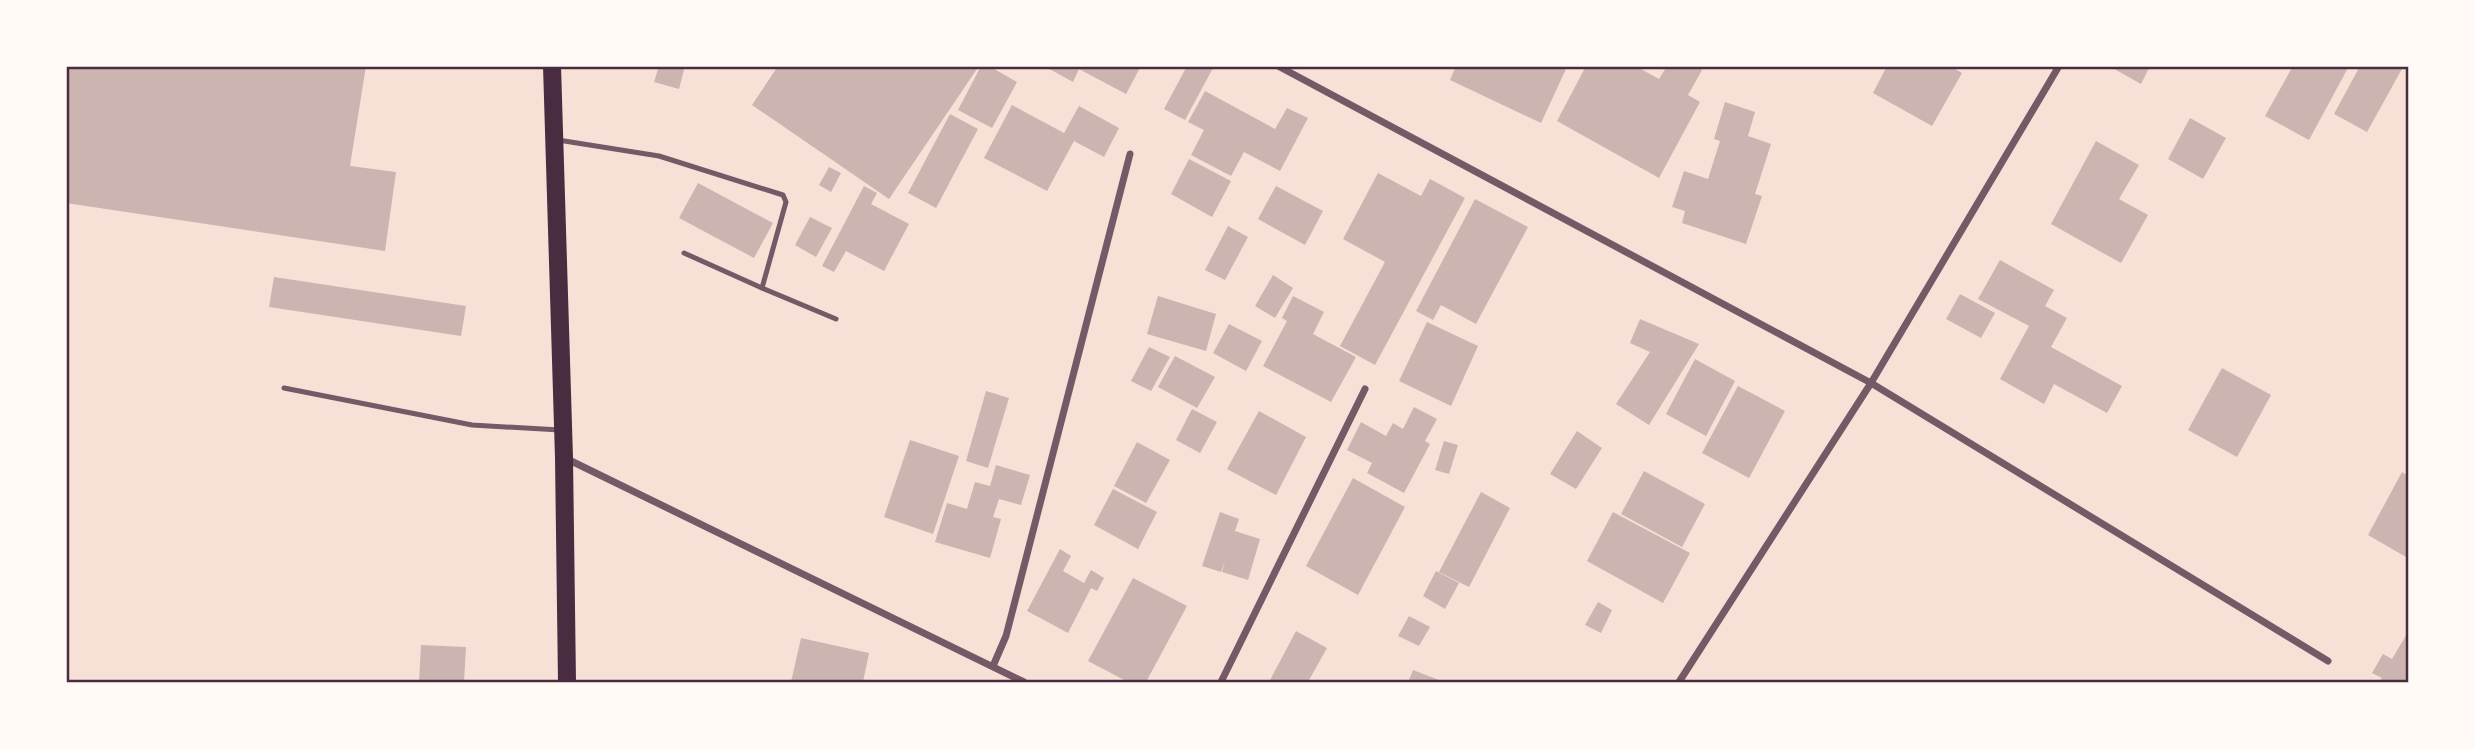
<svg xmlns="http://www.w3.org/2000/svg" width="2475" height="749" viewBox="0 0 2475 749" font-family="Georgia,serif">
<style>
.building{fill:#ccb4b1}
.lines{fill:none;stroke-linecap:round;stroke-linejoin:round}
.service{stroke:#755966;stroke-width:5}
.minor{stroke:#755966;stroke-width:7}
.primary{stroke:#4a2c40;stroke-width:18}
.neatline{fill:none;stroke:#4a2c40;stroke-width:2.5}
</style>
<rect width="100%" height="100%" fill="#f7e1d7"/>
<g class="building">
<polygon points="66,66 366,66 350,166 396,172 385,251 66,203"/>
<polygon points="659,66 685,66 679,89 654,82"/>
<polygon points="778,66 979,66 889,199 752,105"/>
<polygon points="981,66 989,66 1017,82 992,128 958,110"/>
<polygon points="1044,66 1141,66 1126,94 1079,69 1073,82"/>
<polygon points="1187,66 1214,66 1185,120 1164,109"/>
<polygon points="1456,66 1560,66 1566,69 1541,123 1450,80"/>
<polygon points="1586,66 1641,66 1639,68 1659,79 1667,66 1695,66 1702,70 1688,95 1700,102 1659,178 1557,121"/>
<polygon points="1887,66 1950,66 1962,73 1932,126 1873,93"/>
<polygon points="2109,66 2150,66 2141,84"/>
<polygon points="2293,66 2349,66 2309,140 2265,116"/>
<polygon points="2360,66 2408,66 2408,71 2403,67 2367,132 2334,114"/>
<polygon points="1205,91 1275,129 1287,108 1308,118 1280,171 1244,152 1231,176 1191,155 1204,130 1188,122"/>
<polygon points="1725,102 1755,112 1748,136 1771,144 1755,194 1762,196 1746,244 1682,223 1685,211 1672,207 1684,171 1708,179 1720,141 1714,139"/>
<polygon points="1012,105 1064,133 1079,106 1119,128 1104,157 1074,141 1047,191 984,158"/>
<polygon points="950,114 978,129 936,208 908,193"/>
<polygon points="2190,118 2226,138 2203,179 2168,159"/>
<polygon points="2096,141 2139,165 2119,199 2148,215 2121,263 2051,224"/>
<polygon points="1189,159 1231,181 1212,217 1171,194"/>
<polygon points="829,167 841,173 831,192 819,185"/>
<polygon points="1378,173 1421,196 1430,179 1465,198 1375,365 1340,346 1385,262 1343,239"/>
<polygon points="698,183 773,223 754,258 679,218"/>
<polygon points="864,186 877,193 871,204 909,224 884,271 846,251 834,272 822,266"/>
<polygon points="1276,186 1323,211 1305,245 1258,219"/>
<polygon points="1475,199 1528,227 1476,324 1441,305 1433,320 1416,311"/>
<polygon points="810,217 832,228 816,257 795,245"/>
<polygon points="1228,226 1248,237 1225,280 1205,270"/>
<polygon points="2000,260 2054,290 2045,306 2067,318 2051,347 2122,386 2107,413 2054,384 2044,404 2000,379 2029,326 1978,299"/>
<polygon points="1273,275 1293,288 1275,318 1255,306"/>
<polygon points="274,277 466,306 461,336 269,307"/>
<polygon points="1960,294 1995,313 1981,338 1946,319"/>
<polygon points="1158,296 1216,314 1206,351 1147,334"/>
<polygon points="1293,296 1324,312 1313,334 1356,357 1331,402 1263,366 1287,321 1282,318"/>
<polygon points="1640,319 1699,344 1649,425 1616,404 1650,352 1630,343"/>
<polygon points="1427,322 1478,346 1451,406 1399,381"/>
<polygon points="1229,324 1262,341 1246,371 1213,353"/>
<polygon points="1149,347 1170,357 1151,391 1131,381"/>
<polygon points="1175,356 1215,377 1197,408 1158,387"/>
<polygon points="1695,359 1735,381 1706,436 1666,414"/>
<polygon points="2222,368 2271,395 2237,457 2188,430"/>
<polygon points="1738,386 1785,411 1749,478 1702,453"/>
<polygon points="986,391 1009,398 988,468 966,461"/>
<polygon points="1414,407 1437,419 1425,441 1430,444 1404,493 1367,473 1372,463 1347,450 1361,422 1386,436 1393,423 1403,429"/>
<polygon points="1192,409 1217,422 1200,453 1176,440"/>
<polygon points="1259,411 1306,437 1276,495 1227,469"/>
<polygon points="1577,431 1602,448 1576,489 1550,474"/>
<polygon points="910,440 959,456 933,534 884,517"/>
<polygon points="1444,441 1458,445 1449,474 1435,470"/>
<polygon points="1137,442 1170,460 1146,503 1114,486"/>
<polygon points="996,465 1030,475 1021,505 999,499 993,517 1001,519 990,558 935,542 947,503 967,509 975,482 990,486"/>
<polygon points="1644,471 1705,504 1682,547 1621,514"/>
<polygon points="2402,472 2408,476 2408,552 2406,557 2368,535"/>
<polygon points="1353,478 1405,507 1358,595 1306,566"/>
<polygon points="1113,489 1157,512 1138,549 1094,525"/>
<polygon points="1481,492 1510,508 1469,587 1439,572"/>
<polygon points="1220,512 1239,519 1235,531 1260,539 1248,580 1222,572 1225,561 1221,572 1202,566"/>
<polygon points="1613,512 1690,553 1663,603 1587,561"/>
<polygon points="1060,549 1071,556 1063,571 1084,583 1091,570 1104,578 1097,591 1091,588 1068,633 1027,611"/>
<polygon points="1436,571 1459,583 1445,609 1423,596"/>
<polygon points="1133,578 1187,606 1146,682 1128,682 1088,661"/>
<polygon points="1598,602 1612,610 1601,633 1585,625"/>
<polygon points="1409,616 1430,627 1419,646 1398,636"/>
<polygon points="1296,631 1327,648 1308,682 1269,682"/>
<polygon points="2408,632 2408,682 2379,682 2382,678 2372,673 2383,654 2392,659"/>
<polygon points="801,638 869,653 863,682 791,682"/>
<polygon points="421,645 466,647 464,682 419,682"/>
<polygon points="1413,670 1444,682 1408,682"/>
</g>
<g class="lines">
<g class="service">
<polyline points="558,140 659,156 783,195 786,202 762,288 836,319"/>
<polyline points="684,253 762,288"/>
<polyline points="284,388 472,425 560,430"/>
</g>
<g class="minor">
<polyline points="1278,66 1871,383 2328,661"/>
<polyline points="565,458 1024,682"/>
<polyline points="993,666 1006,636 1130,154"/>
<polyline points="1221,682 1365,389"/>
<polyline points="1679,682 1871,383 2059,66"/>
</g>
<polyline class="primary" points="552,66 564,458 567,682"/>
</g>
<rect width="2475" height="749" fill="none" stroke="#fffaf5" stroke-width="136"/>
<rect x="68" y="68" width="2339" height="613" class="neatline"/>
</svg>
